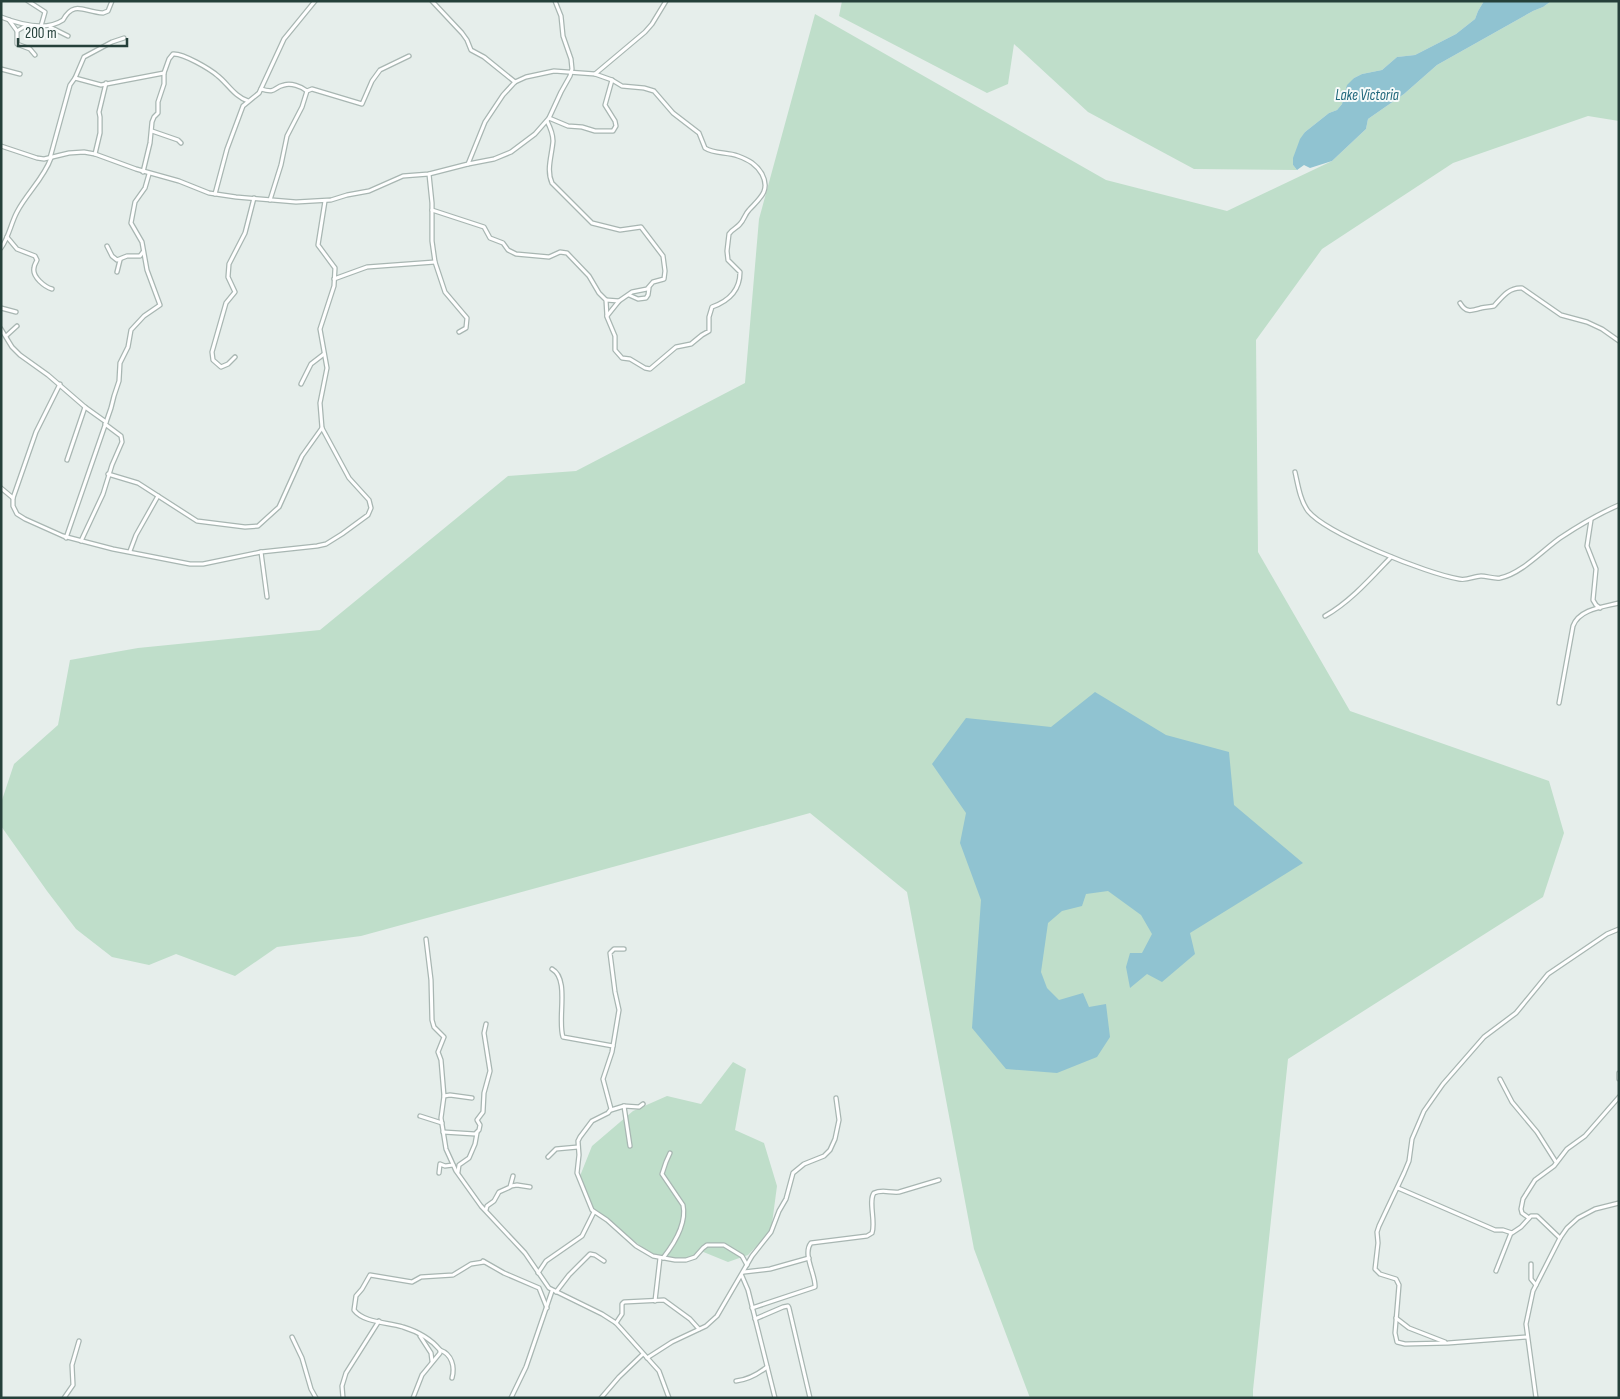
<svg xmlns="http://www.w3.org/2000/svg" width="1620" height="1399" viewBox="0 0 1620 1399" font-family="'Sofia Sans Condensed',sans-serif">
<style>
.green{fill:#bfdeca}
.water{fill:#90c3d1}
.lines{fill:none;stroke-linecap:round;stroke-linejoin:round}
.minor-casing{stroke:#a8b6b2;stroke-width:5.5}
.minor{stroke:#fff;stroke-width:3}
.labels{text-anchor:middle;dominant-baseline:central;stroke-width:4;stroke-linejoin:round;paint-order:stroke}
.water-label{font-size:15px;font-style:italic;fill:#1f667b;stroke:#f6faf9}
</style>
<rect width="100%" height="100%" fill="#e6eeeb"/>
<g class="green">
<polygon points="842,1 1484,1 1478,11 1475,19 1456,34 1415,55 1397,57 1382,70 1362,74 1354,78 1344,94 1342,104 1337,110 1329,113 1305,132 1293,165 1297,170 1194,169 1088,112 1014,44 1008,84 987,93 839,16"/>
<polygon points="1560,1 1619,1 1619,121 1588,116 1453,163 1322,249 1256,340 1258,552 1350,711 1549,781 1564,833 1543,897 1288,1059 1253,1390 1253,1398 1030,1398 974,1249 907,892 810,813 361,936 277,947 235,976 176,954 149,965 112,957 76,929 47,891 1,826 1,803 14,764 58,725 70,660 138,648 320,630 508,476 576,471 745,383 759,219 815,14 1106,180 1227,211 1332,161 1366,129 1368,119 1404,94 1437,65 1533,11 1543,7 1550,2"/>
<polygon points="733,1062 746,1069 735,1130 764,1143 777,1186 771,1231 748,1255 728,1262 701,1251 692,1258 680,1259 651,1254 594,1210 580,1176 592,1146 633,1111 667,1096 701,1104"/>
</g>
<g class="water">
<polygon points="1484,1 1560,1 1550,2 1543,7 1533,11 1437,65 1404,94 1368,119 1366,129 1332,161 1310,168 1304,165 1297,170 1293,165 1293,158 1300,139 1305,132 1329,113 1337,110 1342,104 1347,85 1354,78 1362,74 1382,70 1397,57 1415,55 1456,34 1475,19 1478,11"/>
<polygon points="1095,692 1166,735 1229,752 1234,805 1303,863 1190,933 1195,954 1162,982 1147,974 1130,988 1126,967 1130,953 1142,953 1152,934 1141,915 1108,891 1086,894 1082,906 1062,911 1048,923 1041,972 1047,988 1059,1000 1083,993 1089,1007 1106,1004 1110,1037 1097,1057 1057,1073 1006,1069 972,1028 981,900 960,843 966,813 932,764 966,718 1051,727"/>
</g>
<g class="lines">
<defs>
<g id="minor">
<polyline points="28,1 45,12 41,26"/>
<polyline points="432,1 462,33 467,40 471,50 484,57 515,82"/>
<path d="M 1,17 C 19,24 45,32 63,20 C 74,0 84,12 103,13 L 108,11 L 112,1"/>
<polyline points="9,20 17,31 17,44 30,49 35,55"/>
<polyline points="50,27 68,36"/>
<polyline points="17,31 27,25"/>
<polyline points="1,69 20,74"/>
<polyline points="75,78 84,57 112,42 124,38"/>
<path d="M 261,89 C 277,94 273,87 284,85 C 291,83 301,86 307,91"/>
<polyline points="549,118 568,126 582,127 595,131 613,131 616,126 615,121 605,105 612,80"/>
<path d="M 547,121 C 550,127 553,134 553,141 C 552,155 546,170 552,183 L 592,223 L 620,230 L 641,227 L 663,256 L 665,271 L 664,279 L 653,282 L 647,289 L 632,292 L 619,301 L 607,316"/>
<polyline points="152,131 178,140 181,143"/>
<polyline points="1,146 37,158 44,159 69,153 84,152 95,154 136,169 179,181 209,193 236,197 296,202 331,200 347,195 369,191 403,176 429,174 468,164 485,122 503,95 515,82 526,77 554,71 595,74 645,32 652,24 666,1"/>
<polyline points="95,154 100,133 100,117 99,112 106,83"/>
<polyline points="50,158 70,85 75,78 101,85 164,73"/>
<polyline points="468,164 494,159 511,152 535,134 549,118 561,92 570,76 572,69 571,59 563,36 561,16 555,1"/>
<path d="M 143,172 L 150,143 L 152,122 L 154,117 L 158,113 L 158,102 L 164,84 L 164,73 L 169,59 L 173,54 C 183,53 210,69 218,76 C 228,84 235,97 248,101"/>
<polyline points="429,174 432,203 432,241 435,262 445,292 467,318 466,328 459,332"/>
<polyline points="215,194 227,149 243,106 259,93 284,39 315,1"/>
<polyline points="270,200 281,165 287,136 302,107 307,91 312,89 362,104 372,81 380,70 409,56"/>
<path d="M 432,210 L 484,227 L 490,238 L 503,243 L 508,250 L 516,254 L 549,257 L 560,252 L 567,253 L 589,276 L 599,293 L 606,300 L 607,317 L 615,336 L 615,350 L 622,358 L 630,359 L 645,368 L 650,369 L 676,347 L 691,344 L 702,335 L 709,331 L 709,317 L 712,307 C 729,301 740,290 740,272 L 728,260 L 727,251 L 729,234 C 732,229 737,228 740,224 C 744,220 745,214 749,210 C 759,199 771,191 762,174 C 756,164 749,160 738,156 C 727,152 714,154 705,148 L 699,133 L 673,113 L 654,91 L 644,88 L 622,86 L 612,80 L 595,74"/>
<path d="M 7,237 L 17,249 L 35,256 L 37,260 C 36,263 34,265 34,268 C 32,277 45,287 52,289"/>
<polyline points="107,246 112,256 117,260 127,256 140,256 143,252"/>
<path d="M 1,248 C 9,237 11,223 17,212 C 27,193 44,178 51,158"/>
<polyline points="117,272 120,260"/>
<polyline points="334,279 367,267 435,262"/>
<polyline points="629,295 638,299 646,298 648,295 649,288"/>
<polyline points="606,300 619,301"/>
<path d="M 1460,303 C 1466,313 1471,311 1481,308 C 1485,307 1490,307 1494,306 C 1502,297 1509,287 1522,288 L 1561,315 L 1587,322 L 1602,329 L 1619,341"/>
<polyline points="1,308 16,312"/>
<polyline points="1,329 12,347 20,355 48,375 85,407 106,422"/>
<polyline points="6,336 17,326"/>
<polyline points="235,357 228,364 221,367 213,360 212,352 226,303 235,292 228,277 229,264 245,233 254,198"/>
<polyline points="60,384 36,432 13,498 13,506 17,514 25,519 63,536 113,549 190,564 203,564 261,552 317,546 326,544 342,534 368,515 371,508 369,500 349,478 322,428 320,403 327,368 320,329 334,286 335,268 318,245 325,201"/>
<polyline points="301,384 311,364 324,354"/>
<polyline points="67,460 85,407"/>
<path d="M 1295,472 C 1298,485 1300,500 1308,511 C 1327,534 1428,574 1459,579 C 1467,581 1474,576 1481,576 C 1487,576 1494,579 1500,578 C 1521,574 1543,550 1560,538 C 1578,526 1598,514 1619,505"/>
<polyline points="108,474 138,483 197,521 245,527 258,526 279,507 302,456 322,428"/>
<polyline points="1,488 13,498"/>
<polyline points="1591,520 1587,546 1596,569 1593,600 1596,605 1600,608"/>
<polyline points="66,538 111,408 114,396 119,381 120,363 128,347 131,330 144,316 160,305 147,270 142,242 131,223 135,202 145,188 149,174"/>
<polyline points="81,541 103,494 112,465 122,442 121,436 105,424"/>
<polyline points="130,551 136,535 158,496"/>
<polyline points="261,552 267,597"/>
<path d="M 1325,616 C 1350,602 1371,578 1391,557"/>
<path d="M 1559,703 L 1573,626 C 1579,609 1603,607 1619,603"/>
<polyline points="426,939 431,980 432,1020 434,1027 444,1037 438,1052 441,1060 444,1096 441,1118 446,1149 456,1171 481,1206 525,1253 549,1288 602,1314 616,1323 659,1371 669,1398"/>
<polyline points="624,949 614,949 610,953 615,992 619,1010 612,1052 603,1079 611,1109 608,1113 592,1121 580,1137 578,1141 579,1155 577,1173 592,1210 607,1220 636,1246 653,1256 675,1260 686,1260 695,1257 703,1248 707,1245 724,1245 742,1256 747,1265"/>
<path d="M 552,969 C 570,979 557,1019 563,1037 L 613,1046"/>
<polyline points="1619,1073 1619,1079"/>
<polyline points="1500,1079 1512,1102 1537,1132 1556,1162"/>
<polyline points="444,1096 450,1095 472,1098"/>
<polyline points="624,1106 630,1146"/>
<polyline points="611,1110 624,1106 639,1107 643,1104"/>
<polyline points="420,1116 442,1123"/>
<polyline points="443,1132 475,1134 479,1130 480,1125 477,1120 483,1112 484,1093 490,1071 484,1033 486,1024"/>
<polyline points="548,1157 556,1149 578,1147"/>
<polyline points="458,1172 459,1165 469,1158 475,1144 477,1133"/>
<polyline points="439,1173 440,1164 445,1166 453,1165"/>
<polyline points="511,1186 517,1185 530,1187"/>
<polyline points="1398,1188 1495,1230 1503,1230 1512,1233 1521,1227 1531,1216 1537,1216 1560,1238"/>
<polyline points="486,1210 487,1206 494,1201 499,1192 510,1187 513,1176"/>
<polyline points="1529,1218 1522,1213 1521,1209 1523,1199 1535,1180 1554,1166 1567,1149 1585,1136 1619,1097"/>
<path d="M 663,1258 C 674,1244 687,1224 683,1205 L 662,1174 L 666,1162 L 670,1153"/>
<polyline points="483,1261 504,1273 539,1288 547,1308"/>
<polyline points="1531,1264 1531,1279 1536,1285"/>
<polyline points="1496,1271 1511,1233"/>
<polyline points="744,1272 770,1269 809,1258"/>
<polyline points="538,1273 546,1261 582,1236 594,1212"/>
<polyline points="742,1276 748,1290 775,1398"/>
<polyline points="556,1292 569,1275 590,1254 595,1255 604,1261"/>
<polyline points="655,1301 660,1258"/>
<path d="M 752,1308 L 815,1287 C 816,1275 802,1254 811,1243 L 867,1236 L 872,1233 C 876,1222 868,1201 874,1193 C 882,1189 890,1193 899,1192 L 939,1180"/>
<polyline points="1396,1318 1409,1328 1445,1342"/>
<polyline points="755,1319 783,1307 788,1306 789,1308 810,1398"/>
<polyline points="616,1323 622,1314 622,1304 624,1302 664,1300 690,1319 699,1329"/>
<polyline points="420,1336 431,1353 432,1361"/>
<polyline points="292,1337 302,1358 311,1389 316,1398"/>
<polyline points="1527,1337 1448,1343 1405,1344 1397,1342 1395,1333 1399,1285 1396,1279 1380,1274 1375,1269 1378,1243 1377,1232 1379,1226 1404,1173 1409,1161 1412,1139 1424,1111 1443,1084 1484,1037 1516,1013 1548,974 1607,934 1619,929"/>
<path d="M 440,1350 C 452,1354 455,1367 452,1378"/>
<polyline points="647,1358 672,1342 706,1326 717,1316 752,1256 771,1232 779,1211 786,1199 793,1173 804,1164 824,1156 830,1150 835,1139 839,1120 836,1098"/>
<path d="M 736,1381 C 747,1380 758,1374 767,1367"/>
<polyline points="64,1398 73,1385 72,1365 79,1341"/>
<polyline points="343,1398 342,1386 346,1373 379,1321"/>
<path d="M 413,1398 L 422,1375 L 440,1353 L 440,1350 C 431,1339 416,1331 403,1327 C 388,1322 364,1323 354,1310 L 356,1296 L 362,1289 L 370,1275 L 412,1282 L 421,1277 L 453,1275 L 471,1264 L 484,1262"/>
<polyline points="511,1398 526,1367 552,1291"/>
<polyline points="601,1398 619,1377 643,1354"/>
<polyline points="1536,1398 1526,1324 1533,1291 1560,1238 1567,1228 1578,1218 1595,1209 1619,1203"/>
</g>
</defs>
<use href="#minor" class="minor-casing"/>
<use href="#minor" class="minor"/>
</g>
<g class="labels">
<g class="water-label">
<text x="1367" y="95">Lake Victoria</text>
</g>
</g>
<rect width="1620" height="1399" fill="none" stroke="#25403a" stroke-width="5"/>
<path d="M18 38v8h109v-8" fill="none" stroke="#25403a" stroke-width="2.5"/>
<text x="25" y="38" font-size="15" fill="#25403a" stroke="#f6faf9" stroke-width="4" paint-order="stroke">200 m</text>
</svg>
